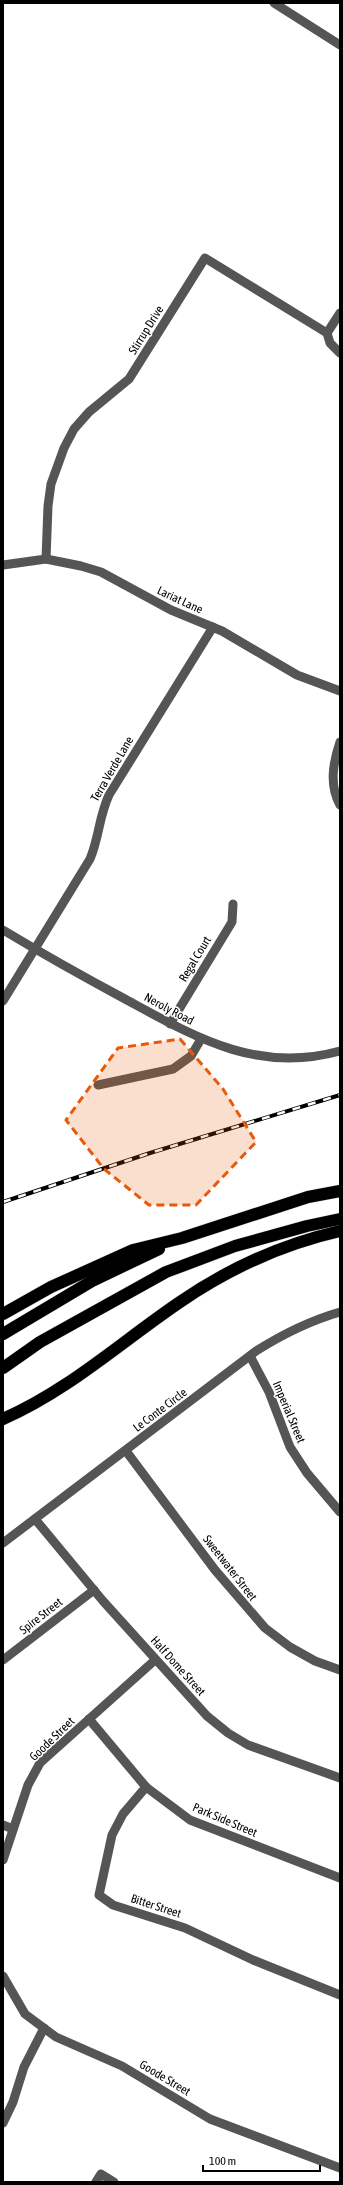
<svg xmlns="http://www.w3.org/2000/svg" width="343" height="2185" viewBox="0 0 343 2185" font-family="'Asap Condensed',sans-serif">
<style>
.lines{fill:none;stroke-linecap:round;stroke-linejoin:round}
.highway-casing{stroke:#dbdbdb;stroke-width:13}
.minor{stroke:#555;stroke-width:9}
.highway{stroke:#000;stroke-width:12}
.rail-casing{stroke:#000;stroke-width:4}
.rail{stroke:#fff;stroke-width:2.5;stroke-dasharray:8;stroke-linecap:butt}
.marked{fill:#e8590c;fill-opacity:0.2;stroke:#e8590c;stroke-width:3;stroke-dasharray:8 5;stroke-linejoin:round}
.labels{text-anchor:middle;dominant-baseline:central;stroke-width:3;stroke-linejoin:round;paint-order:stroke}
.street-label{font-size:12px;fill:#000;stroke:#fff}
</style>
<rect width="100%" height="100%" fill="#fff"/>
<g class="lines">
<defs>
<g id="highway">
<polyline points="3,1314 51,1287 133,1250 182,1238 308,1197 340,1191"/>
<polyline points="3,1334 92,1281 159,1249"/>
<polyline points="3,1368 40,1342 166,1272 235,1246 307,1226 340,1219"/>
<path d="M 3,1419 C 69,1390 121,1342 180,1302 C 228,1269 283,1244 340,1231"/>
</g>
</defs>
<use href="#highway" class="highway-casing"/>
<g class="minor">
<polyline points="274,3 340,45"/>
<polyline points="327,333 340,313"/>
<polyline points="46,559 48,506 51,484 64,448 74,429 89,412 129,379 205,258 327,333 330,343 340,353"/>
<polyline points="3,565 46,559 81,566 101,572 171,610 222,631 297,675 340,691"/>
<path d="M 340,742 C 333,763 329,785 340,805"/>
<path d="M 3,930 C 43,954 84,977 125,999 C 195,1037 257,1074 340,1051"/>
<path d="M 3,1001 L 90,859 C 99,838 99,816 109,795 L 213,627"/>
<polyline points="170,1024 232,922 233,904"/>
<polyline points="98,1085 173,1069 191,1056 201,1039"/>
<polyline points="250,1356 269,1392 290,1447 307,1473 340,1512"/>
<polyline points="126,1451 215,1570 265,1628 290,1647 315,1661 340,1670"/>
<polyline points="35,1519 103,1601 207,1716 228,1733 248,1745 340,1778"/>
<path d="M 3,1543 L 256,1351 C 283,1334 309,1321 340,1312"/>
<polyline points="3,1660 94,1590"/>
<polyline points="89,1719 146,1787 190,1820 340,1878"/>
<polyline points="146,1787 123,1814 112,1835 99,1895 113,1905 185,1928 253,1960 340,1995"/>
<polyline points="3,1825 13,1829"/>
<polyline points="3,1860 28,1785 40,1763 155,1660"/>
<polyline points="3,1976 25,2014 56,2037 122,2066 210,2119 340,2168"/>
<polyline points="3,2123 13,2102 24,2067 44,2028"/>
<polyline points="96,2182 101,2174 114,2182"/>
</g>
<use href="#highway" class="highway"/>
<defs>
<polyline id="rail" points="3,1202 150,1153 340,1095"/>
</defs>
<use href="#rail" class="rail-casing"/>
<use href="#rail" class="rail"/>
</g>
<path class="marked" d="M 180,1039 L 223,1089 L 256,1142 L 196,1205 L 149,1205 L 104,1169 L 66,1120 L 118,1048 Z"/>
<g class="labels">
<g class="street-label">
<text transform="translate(146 330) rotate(-58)">Stirrup Drive</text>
<text transform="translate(180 600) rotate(25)">Lariat Lane</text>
<text transform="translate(112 769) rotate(-60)">Terra Verde Lane</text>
<text transform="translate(195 959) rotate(-59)">Regal Court</text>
<text transform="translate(169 1009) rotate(28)">Neroly Road</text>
<text transform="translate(160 1410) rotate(-37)">Le Conte Circle</text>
<text transform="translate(289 1412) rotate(67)">Imperial Street</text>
<text transform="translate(230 1568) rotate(52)">Sweetwater Street</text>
<text transform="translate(41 1616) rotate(-38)">Spire Street</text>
<text transform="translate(178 1666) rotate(48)">Half Dome Street</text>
<text transform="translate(52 1739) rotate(-44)">Goode Street</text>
<text transform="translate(225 1820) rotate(23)">Park Side Street</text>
<text transform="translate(156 1906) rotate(18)">Bitter Street</text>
<text transform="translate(165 2078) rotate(31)">Goode Street</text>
</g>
</g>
<rect width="343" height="2185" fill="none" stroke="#000000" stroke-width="8"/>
<path d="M203 2165v6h117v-6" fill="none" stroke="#000000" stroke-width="2"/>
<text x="209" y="2165" font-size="12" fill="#000000" stroke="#ffffff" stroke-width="3" paint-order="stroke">100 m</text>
</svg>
